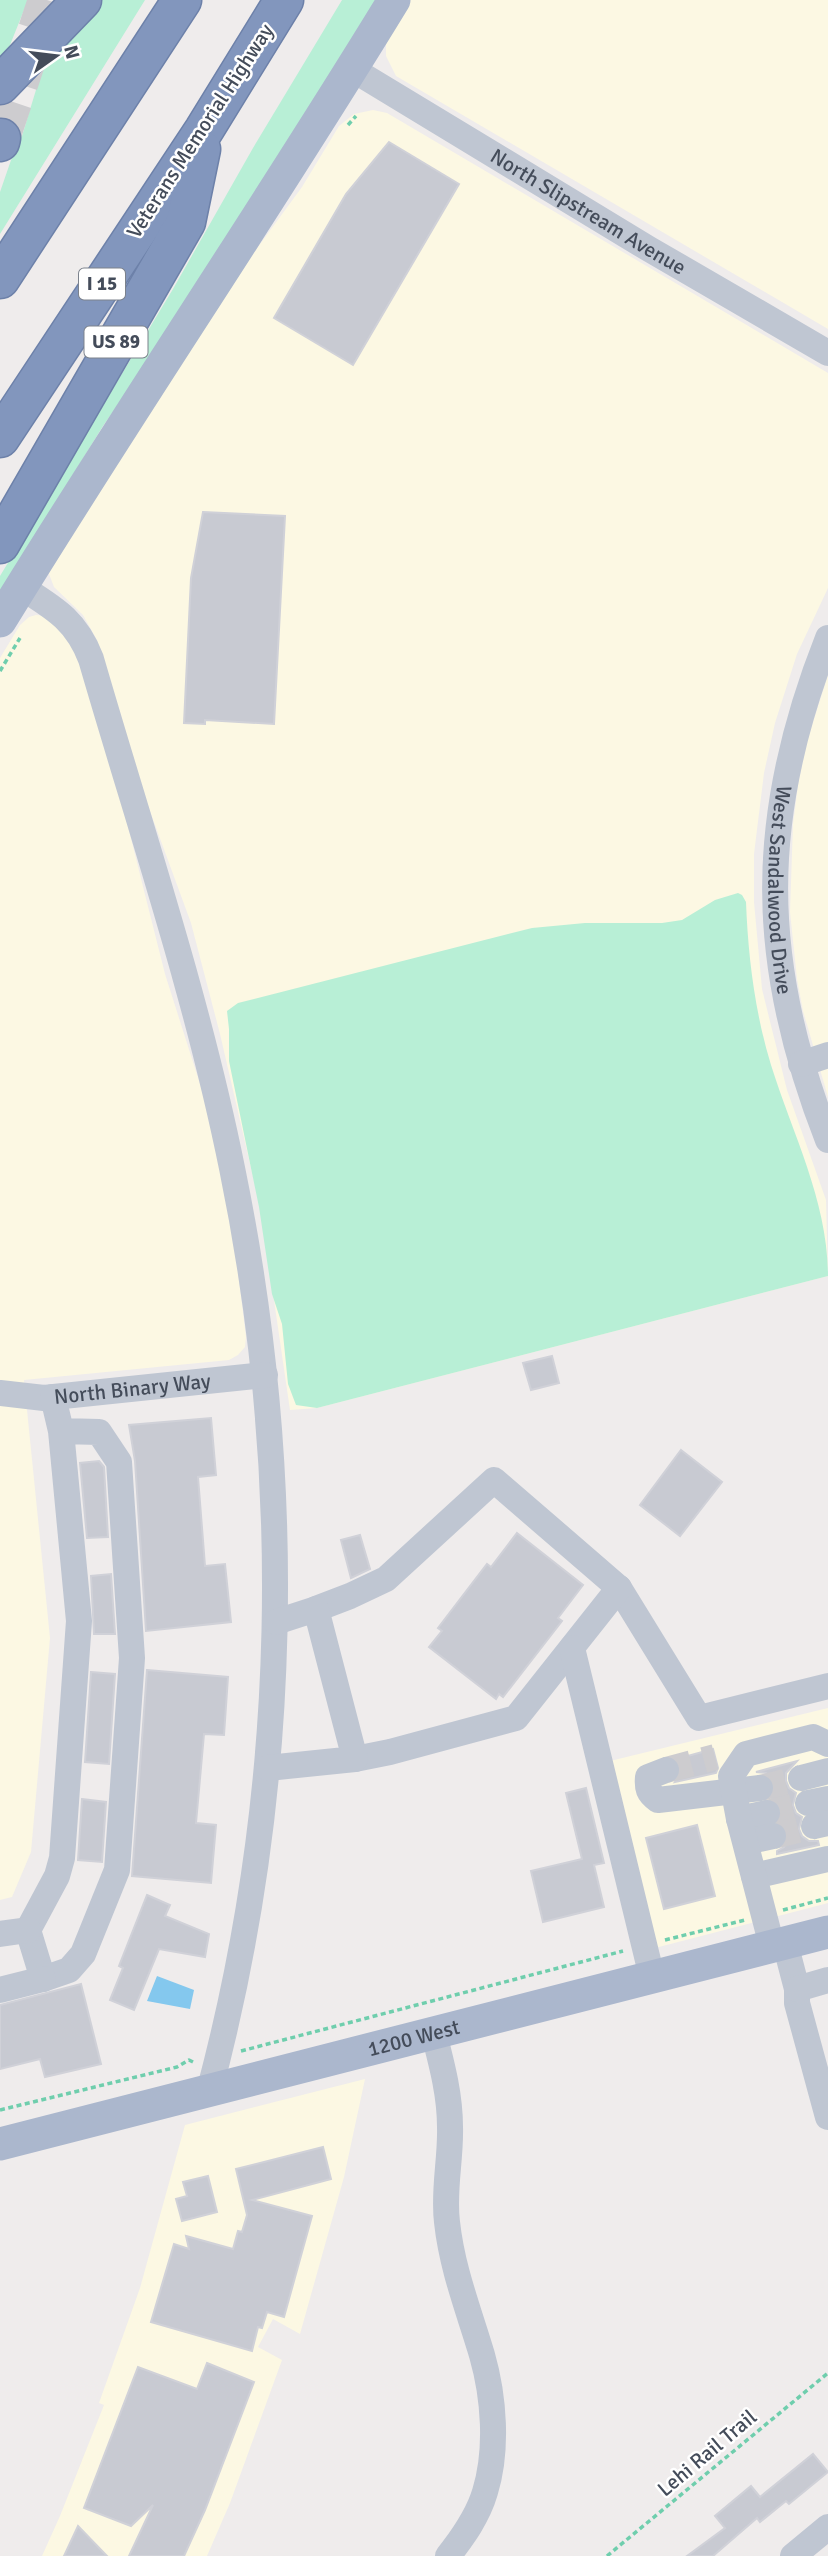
<svg xmlns="http://www.w3.org/2000/svg" width="828" height="2556" viewBox="0 0 828 2556" font-family="Signika,sans-serif">
<style>
.commercial{fill:#fcf8e3}
.green{fill:#b8efd6}
.water{fill:#84c8ee}
.building{fill:#c8cad2;stroke:#d0d1d8;stroke-width:2}
.lines{fill:none;stroke-linecap:round;stroke-linejoin:round}
.minor-tunnel{stroke:#cdcccf;stroke-width:26;stroke-dasharray:26 13;stroke-linecap:butt}
.highway-tunnel{stroke:#cdcccf;stroke-width:38;stroke-dasharray:38 19;stroke-linecap:butt}
.highway-casing{stroke:#6d81a9;stroke-width:41}
.path{stroke:#6fcead;stroke-width:3.5;stroke-dasharray:5 3.5;stroke-linecap:butt}
.minor{stroke:#bfc6d2;stroke-width:26}
.major{stroke:#abb7cd;stroke-width:33}
.highway{stroke:#8296bd;stroke-width:38}
.labels{text-anchor:middle;dominant-baseline:central;stroke-width:5;stroke-linejoin:round;paint-order:stroke}
.shield{fill:#fff;stroke:#7c828c;stroke-width:2}
.shield-label{font-size:19px;font-weight:bold;fill:#444c5a}
.street-label{font-size:21px;fill:#444c5a;stroke:#fff}
</style>
<rect width="100%" height="100%" fill="#efecec"/>
<g class="commercial">
<polygon points="410,0 828,0 828,329 396,76 386,56 386,44"/>
<polygon points="373,110 387,113 828,373 828,588 797,654 775,723 764,773 754,854 754,902 762,989 787,1090 826,1200 828,1276 317,1408 290,1410 261,1211 220,1034 191,923 147,803 97,640 83,615 54,587 49,574 50,565 255,251 302,187 339,126 354,114"/>
<polygon points="36,615 45,616 60,624 80,662 116,779 165,974 214,1128 230,1207 246,1337 245,1347 238,1355 229,1360 24,1380 50,1638 31,1852 12,1897 0,1900 0,658 20,625 29,617"/>
<polygon points="828,675 828,1097 803,1011 797,979 790,912 793,824 798,785 807,741"/>
<polygon points="828,1708 828,1903 655,1948 610,1761"/>
<polygon points="365,2079 344,2177 300,2334 273,2319 258,2347 282,2360 230,2503 207,2556 42,2556 60,2516 104,2405 99,2403 140,2288 185,2125"/>
</g>
<g class="green">
<polygon points="0,0 28,0 6,55 0,62"/>
<polygon points="93,0 145,0 0,234 0,192 19,137 22,136 49,47"/>
<polygon points="342,0 379,0 180,315 103,426 0,593 0,576 173,289 253,148"/>
<path d="M 738,893 L 742,895 L 746,902 C 748,956 755,1013 771,1065 C 793,1135 828,1202 828,1276 L 317,1408 L 296,1405 L 288,1384 L 282,1324 L 272,1294 L 259,1207 L 229,1061 L 229,1029 L 227,1011 L 238,1003 L 532,928 L 585,923 L 662,923 L 682,920 L 715,900 Z"/>
</g>
<polygon class="water" points="157,1976 194,1990 190,2009 147,2001"/>
<g class="building">
<polygon points="389,142 459,184 353,365 274,318 346,194"/>
<polygon points="203,512 285,516 274,724 205,720 205,724 184,723 191,578"/>
<polygon points="552,1356 559,1383 531,1390 523,1363"/>
<polygon points="211,1418 216,1475 198,1477 205,1566 225,1564 231,1622 146,1631 135,1461 129,1425"/>
<polygon points="681,1450 722,1482 680,1536 640,1505"/>
<polygon points="99,1461 104,1467 108,1537 87,1538 80,1463"/>
<polygon points="517,1533 583,1585 558,1618 562,1621 503,1697 499,1694 496,1699 429,1647 442,1631 438,1628 487,1564 491,1567"/>
<polygon points="360,1535 370,1569 351,1578 341,1540"/>
<polygon points="111,1574 115,1634 94,1634 91,1576"/>
<polygon points="147,1670 228,1677 224,1735 204,1734 196,1823 216,1825 211,1883 132,1876"/>
<polygon points="91,1672 115,1674 109,1764 85,1762"/>
<polygon points="713,1749 718,1768 716,1773 675,1782 682,1772 677,1759"/>
<polygon points="797,1761 786,1773 786,1781 789,1788 796,1793 793,1805 796,1813 802,1817 799,1829 802,1836 809,1841 818,1841 819,1845 777,1854 777,1851 784,1847 788,1840 788,1832 779,1822 782,1809 778,1802 772,1798 776,1787 773,1779 766,1773 756,1772"/>
<polygon points="586,1788 604,1863 594,1865 604,1907 543,1922 531,1871 582,1859 566,1793"/>
<polygon points="82,1799 106,1802 102,1862 78,1860"/>
<polygon points="697,1825 715,1896 664,1909 646,1838"/>
<polygon points="147,1895 170,1905 165,1916 209,1934 205,1957 159,1949 134,2010 110,2000 123,1968 119,1966"/>
<polygon points="81,1984 101,2064 45,2077 40,2059 0,2069 0,2005"/>
<polygon points="323,2147 331,2179 252,2200 312,2216 284,2317 267,2312 262,2328 258,2327 252,2351 151,2322 174,2244 189,2249 186,2236 233,2249 238,2231 242,2232 247,2215 236,2169"/>
<polygon points="208,2176 217,2212 182,2221 176,2199 187,2196 183,2182"/>
<polygon points="207,2363 254,2382 205,2510 184,2556 129,2556 153,2505 131,2526 84,2508 138,2367 197,2389"/>
<polygon points="813,2454 828,2472 789,2504 786,2501 760,2522 757,2518 713,2556 687,2556 725,2528 715,2516 751,2486 760,2497"/>
<polygon points="78,2526 107,2556 64,2556"/>
</g>
<g class="lines">
<g class="minor-tunnel">
<polyline points="666,1770 715,1757"/>
<polyline points="760,1788 801,1778"/>
<polyline points="767,1813 808,1803"/>
<polyline points="773,1836 814,1826"/>
</g>
<polyline class="highway-tunnel" points="1,138 47,0"/>
<defs>
<g id="highway">
<polyline points="0,85 82,0"/>
<polyline points="0,142 1,138"/>
<polyline points="0,279 182,0"/>
<polyline points="0,438 204,130 284,0"/>
<polyline points="0,544 186,222 201,149"/>
</g>
</defs>
<use href="#highway" class="highway-casing"/>
<g class="path">
<polyline points="348,125 356,116"/>
<polyline points="0,671 20,638"/>
<polyline points="783,1910 828,1898"/>
<polyline points="665,1940 745,1920"/>
<polyline points="241,2051 623,1951"/>
<polyline points="0,2110 177,2067 189,2060 193,2062"/>
<polyline points="607,2556 828,2373"/>
</g>
<g class="minor">
<path id="s1" d="M 352,69 L 649,249 L 828,353"/>
<path d="M 21,587 C 54,608 76,620 91,659 C 140,828 197,995 232,1168 C 295,1474 290,1789 209,2092"/>
<path id="s2" d="M 828,638 C 757,817 758,962 828,1140"/>
<polyline points="801,1064 828,1055"/>
<path id="s3" d="M 0,1393 L 44,1398 L 265,1375"/>
<polyline points="53,1397 61,1431 79,1621 62,1858 57,1876 28,1930 43,1979 69,1970 83,1954 117,1870 132,1658 119,1462 99,1432 61,1431"/>
<polyline points="619,1588 699,1718 828,1686"/>
<polyline points="316,1609 350,1596 386,1579 494,1480 619,1588 516,1718 390,1752 355,1759"/>
<polyline points="572,1648 652,1977"/>
<polyline points="268,1768 355,1759 316,1609 276,1622"/>
<path d="M 666,1770 L 648,1777 C 647,1788 648,1793 658,1800 L 760,1788"/>
<polyline points="801,1778 828,1771"/>
<polyline points="808,1803 828,1799"/>
<polyline points="739,1819 767,1813"/>
<polyline points="814,1826 828,1823"/>
<polyline points="746,1842 773,1836"/>
<polyline points="754,1876 828,1859"/>
<polyline points="0,1934 28,1930"/>
<polyline points="785,1943 797,1989 797,2003 828,2117"/>
<polyline points="772,1946 739,1819 731,1776 746,1754 813,1737 828,1744"/>
<polyline points="797,1989 828,1980"/>
<polyline points="0,1990 43,1979"/>
<path d="M 434,2034 C 442,2065 450,2095 450,2127 C 451,2159 443,2190 447,2222 C 452,2269 469,2311 482,2355 C 494,2397 498,2450 485,2492 C 478,2516 463,2537 448,2556"/>
<polyline points="793,2556 828,2527"/>
</g>
<g class="major">
<path d="M 0,621 C 128,412 266,210 394,0"/>
<path id="s4" d="M 0,2144 L 828,1932"/>
</g>
<use href="#highway" class="highway"/>
</g>
<g class="labels">
<g class="shield">
<rect x="79" y="268.5" width="46" height="31" rx="5"/>
<rect x="84.5" y="326.5" width="63" height="31" rx="5"/>
</g>
<g class="shield-label">
<text x="102" y="284">I 15</text>
<text x="116" y="342">US 89</text>
</g>
<g class="street-label">
<text transform="translate(200 131) rotate(-57)">Veterans Memorial Highway</text>
<text stroke="none"><textPath href="#s1" startOffset="276">North Slipstream Avenue</textPath></text>
<text stroke="none"><textPath href="#s2" startOffset="259">West Sandalwood Drive</textPath></text>
<text stroke="none"><textPath href="#s3" startOffset="133">North Binary Way</textPath></text>
<text stroke="none"><textPath href="#s4" startOffset="427">1200 West</textPath></text>
<text transform="translate(707 2453) rotate(-40)">Lehi Rail Trail</text>
</g>
</g>
<g transform="translate(56 56) rotate(76)" stroke="#ffffff" stroke-width="5" paint-order="stroke">
<path d="M0-5L12 26L0 18L-12 26Z" fill="#444c5a"/>
<text y="-10" font-size="19" font-weight="bold" text-anchor="middle" fill="#444c5a">N</text>
</g>
</svg>
